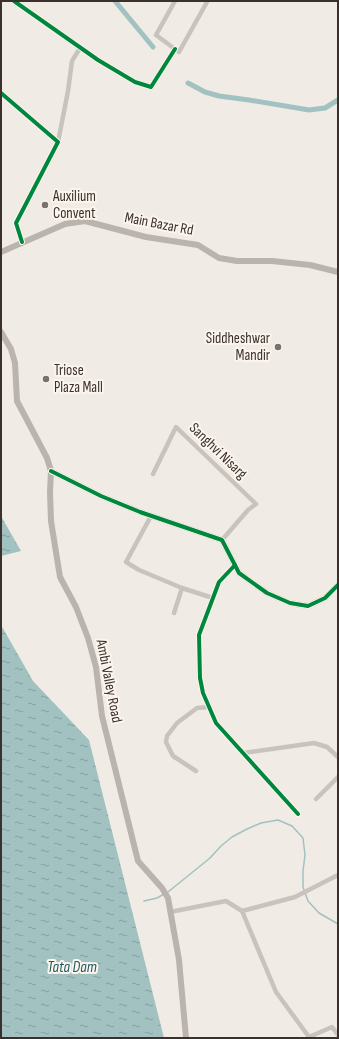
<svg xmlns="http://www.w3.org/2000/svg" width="339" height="1039" viewBox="0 0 339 1039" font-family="'Sofia Sans Condensed',sans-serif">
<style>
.water{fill:url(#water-ripples)}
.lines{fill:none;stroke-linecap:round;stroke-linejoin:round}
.stream{stroke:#a1c2c1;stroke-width:1.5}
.canal{stroke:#a1c2c1;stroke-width:5}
.street{stroke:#c9c3be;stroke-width:4.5}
.secondary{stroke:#bab3ae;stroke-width:6}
.cycleway-casing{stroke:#fbf5ee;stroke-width:6}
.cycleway{stroke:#00873e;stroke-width:4}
.poi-dot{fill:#7a716c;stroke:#fbf5ee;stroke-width:1.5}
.labels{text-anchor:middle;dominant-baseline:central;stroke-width:4;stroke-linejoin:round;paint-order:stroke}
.poi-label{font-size:15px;fill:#3b302b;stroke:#fbf5ee;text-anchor:start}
.street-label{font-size:15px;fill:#3b302b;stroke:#fbf5ee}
.water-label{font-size:16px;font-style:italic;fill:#1f5a5e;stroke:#fbf5ee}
</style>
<defs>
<pattern id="water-ripples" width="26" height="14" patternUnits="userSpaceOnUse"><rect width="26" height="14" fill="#a1c2c1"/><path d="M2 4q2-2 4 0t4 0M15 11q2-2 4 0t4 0" fill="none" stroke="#849e9d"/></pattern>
</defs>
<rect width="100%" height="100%" fill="#f0ebe5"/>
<g class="water">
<polygon points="1,516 21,551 1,556"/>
<polygon points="1,625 33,681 89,740 164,1038 1,1038"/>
</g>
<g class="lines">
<g class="stream">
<polyline points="168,892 210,858 221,846 232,837 247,829 261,823 278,820 292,826 303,838 305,855 303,871 303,887 308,901 319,913 338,924"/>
<polyline points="144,901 157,898 164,894"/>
</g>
<g class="canal">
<polyline points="115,1 153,47"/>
<polyline points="188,83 205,92 219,96 249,100 309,110 325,108 338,100"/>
</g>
<g class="street">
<polyline points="14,1 98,60 135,82 151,87 175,49"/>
<polyline points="175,1 156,35 179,52 207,2"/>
<polyline points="1,93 58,142 16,223 22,242"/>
<polyline points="58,142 68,91 72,61 80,48"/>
<polyline points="153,474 176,427 256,504 248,510 222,540"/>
<polyline points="151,516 126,562 139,570 182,588 185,589 213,598"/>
<polyline points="235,565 219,582 199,635 200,678 203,693 216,723 298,814"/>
<polyline points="174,613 182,588"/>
<polyline points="243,753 314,743 327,747 338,757"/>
<polyline points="196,771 173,756 166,742 167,736 177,723 197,708 209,707"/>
<polyline points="316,799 338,777"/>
<polyline points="242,911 276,992 309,1037 332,1027 338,1035"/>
<polyline points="170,912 226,901 242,911 295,897 338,875"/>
</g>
<g class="secondary">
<polyline points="1,252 65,224 85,221 146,237 198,245 219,258 237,261 272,261 310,265 338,272"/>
<polyline points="1,332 11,349 15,363 17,401 47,458 51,471 50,492 51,521 60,577 76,607 88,638 96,667 102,716 138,861 162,888 168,898 179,960 186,1038"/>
<polyline points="51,471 101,496 140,512 222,540 239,573 267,593 290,603 308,606 325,598 338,585"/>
</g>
<defs>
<g id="cycleway">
<polyline points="14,1 98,60 135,82 151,87 175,49"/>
<polyline points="1,93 58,142 16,223 22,242"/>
<polyline points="51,471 101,496 140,512 222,540 239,573 267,593 290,603 308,606 325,598 338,585"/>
<polyline points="235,565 219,582 199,635 200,678 203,693 216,723 298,814"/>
</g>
</defs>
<use href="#cycleway" class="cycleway-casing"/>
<use href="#cycleway" class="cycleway"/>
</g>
<g class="poi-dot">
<circle cx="45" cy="205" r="4"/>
<circle cx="278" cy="347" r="4"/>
<circle cx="46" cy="379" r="4"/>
</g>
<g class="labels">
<g class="poi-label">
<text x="53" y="196">Auxilium<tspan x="53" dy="17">Convent</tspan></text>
<text x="270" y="338" text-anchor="end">Siddheshwar<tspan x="270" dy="17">Mandir</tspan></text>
<text x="54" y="370">Triose<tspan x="54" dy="17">Plaza Mall</tspan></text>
</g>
<g class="street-label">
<text transform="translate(159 224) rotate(11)">Main Bazar Rd</text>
<text transform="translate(218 451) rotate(44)">Sanghvi Nisarg</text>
<text transform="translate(109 681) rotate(79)">Ambi Valley Road</text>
</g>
<g class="water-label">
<text x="72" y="967">Tata Dam</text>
</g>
</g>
<rect width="339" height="1039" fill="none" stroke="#3b302b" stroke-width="4"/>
</svg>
